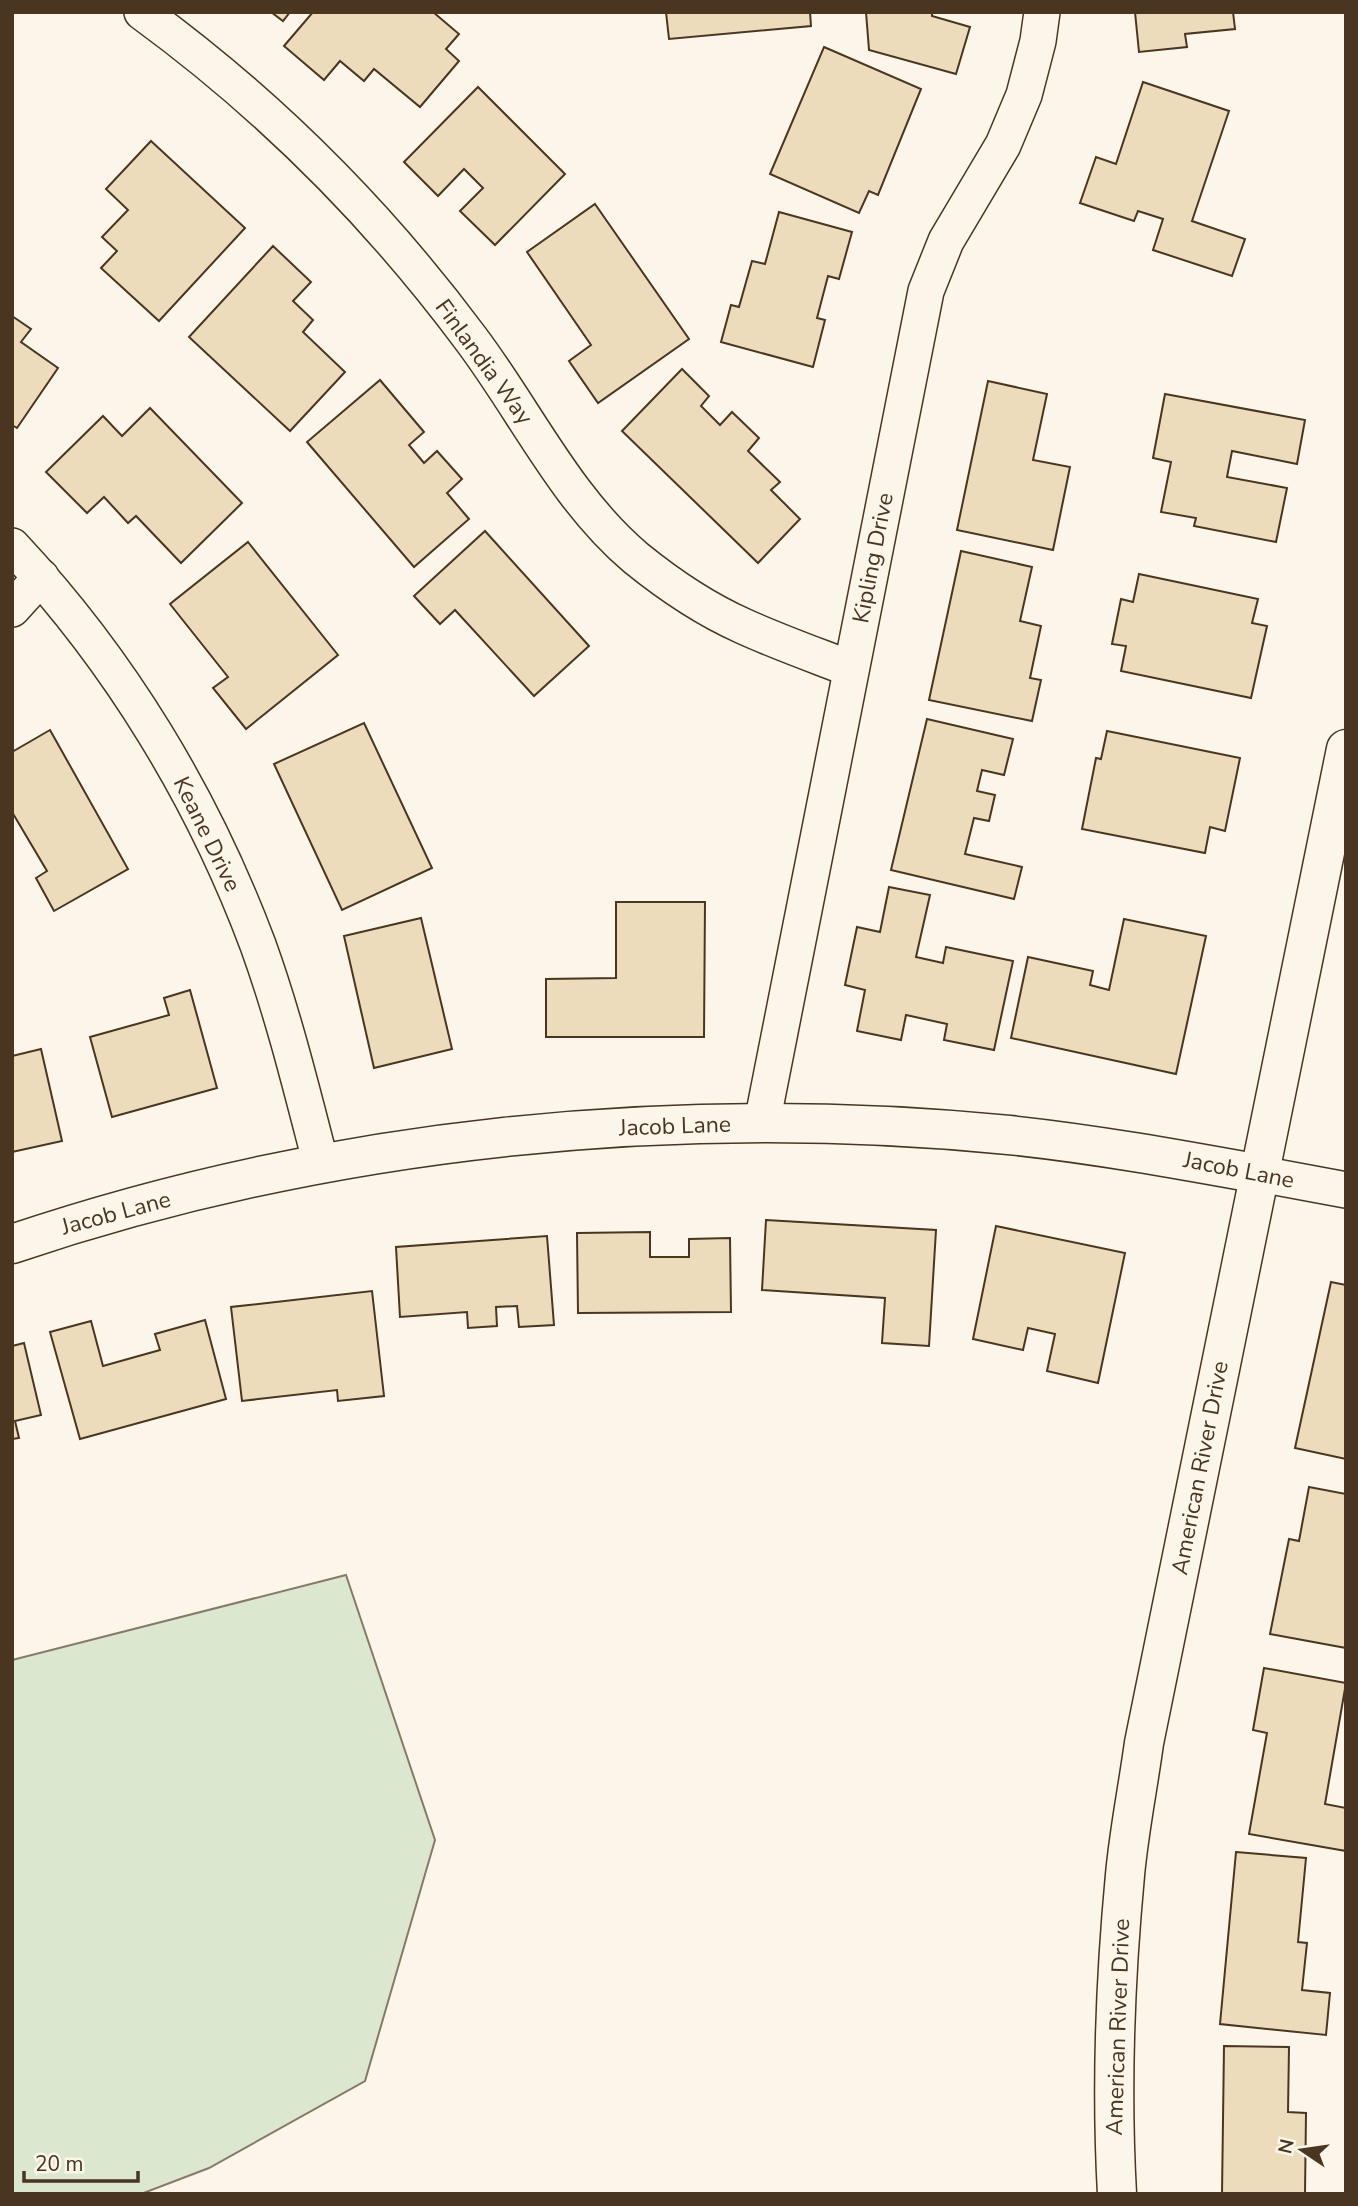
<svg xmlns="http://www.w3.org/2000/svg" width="1358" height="2206" viewBox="0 0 1358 2206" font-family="'Nunito Sans',sans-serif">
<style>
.green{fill:#dce7d0;stroke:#887966;stroke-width:2}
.building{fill:#ecdcbc;stroke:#4a3520;stroke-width:2}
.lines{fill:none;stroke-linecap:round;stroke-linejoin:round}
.minor-casing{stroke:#4a3520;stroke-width:38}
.tertiary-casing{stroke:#4a3520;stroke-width:41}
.minor{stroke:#fbf6e9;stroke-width:35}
.tertiary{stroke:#fbf6e9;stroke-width:38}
.labels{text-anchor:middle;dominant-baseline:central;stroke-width:5;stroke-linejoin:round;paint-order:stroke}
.street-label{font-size:23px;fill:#4a3520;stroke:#fbf6e9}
</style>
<rect width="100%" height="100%" fill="#fbf6e9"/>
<polygon class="green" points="346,1575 435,1840 365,2081 209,2168 141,2194 12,2194 12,1660"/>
<g class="building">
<polygon points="271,12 290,12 283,21"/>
<polygon points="313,12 433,12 459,34 446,49 459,61 420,107 374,69 364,81 340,61 324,80 284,46"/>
<polygon points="666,12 810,12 811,26 669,39"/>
<polygon points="866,12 932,12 932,16 970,27 956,74 869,50"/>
<polygon points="1135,12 1233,12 1235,29 1185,34 1187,47 1139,52"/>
<polygon points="824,47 921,89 878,195 869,191 859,213 770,174"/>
<polygon points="1143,82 1229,111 1192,221 1245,239 1232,276 1153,250 1163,219 1138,211 1134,221 1080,203 1096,157 1116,164"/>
<polygon points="478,87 565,174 495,245 460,211 483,188 464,169 438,196 404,162"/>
<polygon points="151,141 245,228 159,321 101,268 117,251 102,237 128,210 106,189"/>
<polygon points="595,204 689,339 598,403 569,361 591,345 527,252"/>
<polygon points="779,212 852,232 839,279 828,276 817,318 825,320 813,367 721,342 731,305 739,307 752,261 765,264"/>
<polygon points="273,246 311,282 293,301 313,320 303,332 345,372 290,431 189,337"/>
<polygon points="12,316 31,329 21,342 58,368 17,428 12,425"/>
<polygon points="682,369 709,396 701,406 720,425 732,412 759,438 748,451 780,482 771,490 800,519 758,563 622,431"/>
<polygon points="380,380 424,432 409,445 424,463 437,451 462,479 447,493 469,519 414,567 307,442"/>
<polygon points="988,381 1047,394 1033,460 1070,467 1053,550 957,530"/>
<polygon points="1165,394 1305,420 1297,464 1232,451 1227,477 1287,488 1276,542 1194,526 1196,518 1161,512 1171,462 1153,458"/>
<polygon points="150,408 242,503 181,563 136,516 128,523 104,497 87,513 46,472 103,416 122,436"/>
<polygon points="485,531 589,646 534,696 455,610 440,624 414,596"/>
<polygon points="248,542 338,655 246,729 213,688 228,677 170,604"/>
<polygon points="961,551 1032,567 1020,621 1041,626 1030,678 1041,680 1032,721 929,700"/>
<polygon points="1139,574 1258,599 1252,623 1267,626 1251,698 1121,671 1126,646 1112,644 1121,599 1133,602"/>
<polygon points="927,719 1013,739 1004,775 982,770 977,791 995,795 989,821 974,818 965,854 1022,867 1014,899 891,870"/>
<polygon points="364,723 432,868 342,910 274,764"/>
<polygon points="50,730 128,869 54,911 36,878 47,871 12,812 12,752"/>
<polygon points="1107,731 1240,758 1225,831 1210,827 1205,853 1082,829 1096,758 1101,759"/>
<polygon points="889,887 930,895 916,957 943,963 946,947 1013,961 994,1050 944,1040 947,1024 906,1015 901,1040 857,1031 865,990 845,985 857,927 880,932"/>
<polygon points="616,902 705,902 704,1037 546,1037 546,979 616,978"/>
<polygon points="421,918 452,1049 374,1068 344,936"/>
<polygon points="1124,919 1206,936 1176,1074 1011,1038 1028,957 1093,971 1090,985 1109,990"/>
<polygon points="190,990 217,1088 112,1117 90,1037 169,1015 164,998"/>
<polygon points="41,1049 62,1141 12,1152 12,1056"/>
<polygon points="766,1220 936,1230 929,1346 882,1343 885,1298 762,1290"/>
<polygon points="996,1226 1125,1253 1098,1383 1047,1371 1055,1334 1028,1328 1023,1350 973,1339"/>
<polygon points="650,1232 650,1257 689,1257 689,1239 730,1238 731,1312 578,1313 577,1233"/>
<polygon points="547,1236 554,1325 519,1327 517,1306 496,1307 497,1326 468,1328 467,1312 400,1317 396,1247"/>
<polygon points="1331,1282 1346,1285 1346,1459 1295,1448"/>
<polygon points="372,1291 384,1396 338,1401 337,1390 242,1401 231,1307"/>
<polygon points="205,1320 226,1399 80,1439 50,1332 91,1321 103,1366 160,1350 155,1334"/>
<polygon points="24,1343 41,1415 15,1421 19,1438 12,1439 12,1346"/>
<polygon points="1309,1487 1346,1494 1346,1648 1270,1634 1289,1539 1299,1541"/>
<polygon points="1264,1668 1346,1683 1325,1804 1346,1808 1346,1851 1249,1834 1267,1733 1253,1730"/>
<polygon points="1236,1852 1306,1858 1298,1942 1307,1943 1302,1990 1330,1993 1326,2035 1220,2024"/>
<polygon points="1224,2046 1289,2047 1288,2112 1306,2113 1305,2194 1222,2194"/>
</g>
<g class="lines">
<defs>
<g id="minor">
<path d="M 142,12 C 268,104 378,214 471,339 C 526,412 565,498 636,558 C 668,584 705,609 743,626 C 778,642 815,655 851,669"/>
<path d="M 12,546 C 120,661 203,798 258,945 C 284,1017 302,1091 321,1164"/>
<polyline points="12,609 41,577"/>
<polyline points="762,1123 926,291 946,241 1003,145 1024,95 1038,41 1042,12"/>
<polyline points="1260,1174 1346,1190"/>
</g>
<g id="tertiary">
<path d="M 12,1244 C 329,1137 677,1102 1009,1135 C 1094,1144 1177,1159 1260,1174"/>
<path d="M 1117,2194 C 1111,2087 1115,1981 1125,1875 C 1129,1831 1138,1787 1144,1743 L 1346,749"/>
</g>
</defs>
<use href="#minor" class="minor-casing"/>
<use href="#tertiary" class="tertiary-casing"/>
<use href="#minor" class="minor"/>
<use href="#tertiary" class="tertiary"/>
</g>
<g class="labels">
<g class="street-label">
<text transform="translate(484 362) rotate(54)">Finlandia Way</text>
<text transform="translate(873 558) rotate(-79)">Kipling Drive</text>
<text transform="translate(207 834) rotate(64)">Keane Drive</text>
<text transform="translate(675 1126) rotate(-2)">Jacob Lane</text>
<text transform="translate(1239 1170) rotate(11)">Jacob Lane</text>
<text transform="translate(116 1213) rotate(-15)">Jacob Lane</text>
<text transform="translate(1200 1468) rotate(-79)">American River Drive</text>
<text transform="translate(1118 2027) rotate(-88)">American River Drive</text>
</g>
</g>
<rect width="1358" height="2206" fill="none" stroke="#4a3520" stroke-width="28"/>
<g transform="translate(1302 2150) rotate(283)" stroke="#fbf6e9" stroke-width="5" paint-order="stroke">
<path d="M0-5L12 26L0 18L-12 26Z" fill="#4a3520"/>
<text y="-10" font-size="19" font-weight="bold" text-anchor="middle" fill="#4a3520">N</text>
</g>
<path d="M24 2171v10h114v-10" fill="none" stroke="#4a3520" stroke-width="3.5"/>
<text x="35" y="2171" font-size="21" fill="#4a3520" stroke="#fbf6e9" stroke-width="5" paint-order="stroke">20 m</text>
</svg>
